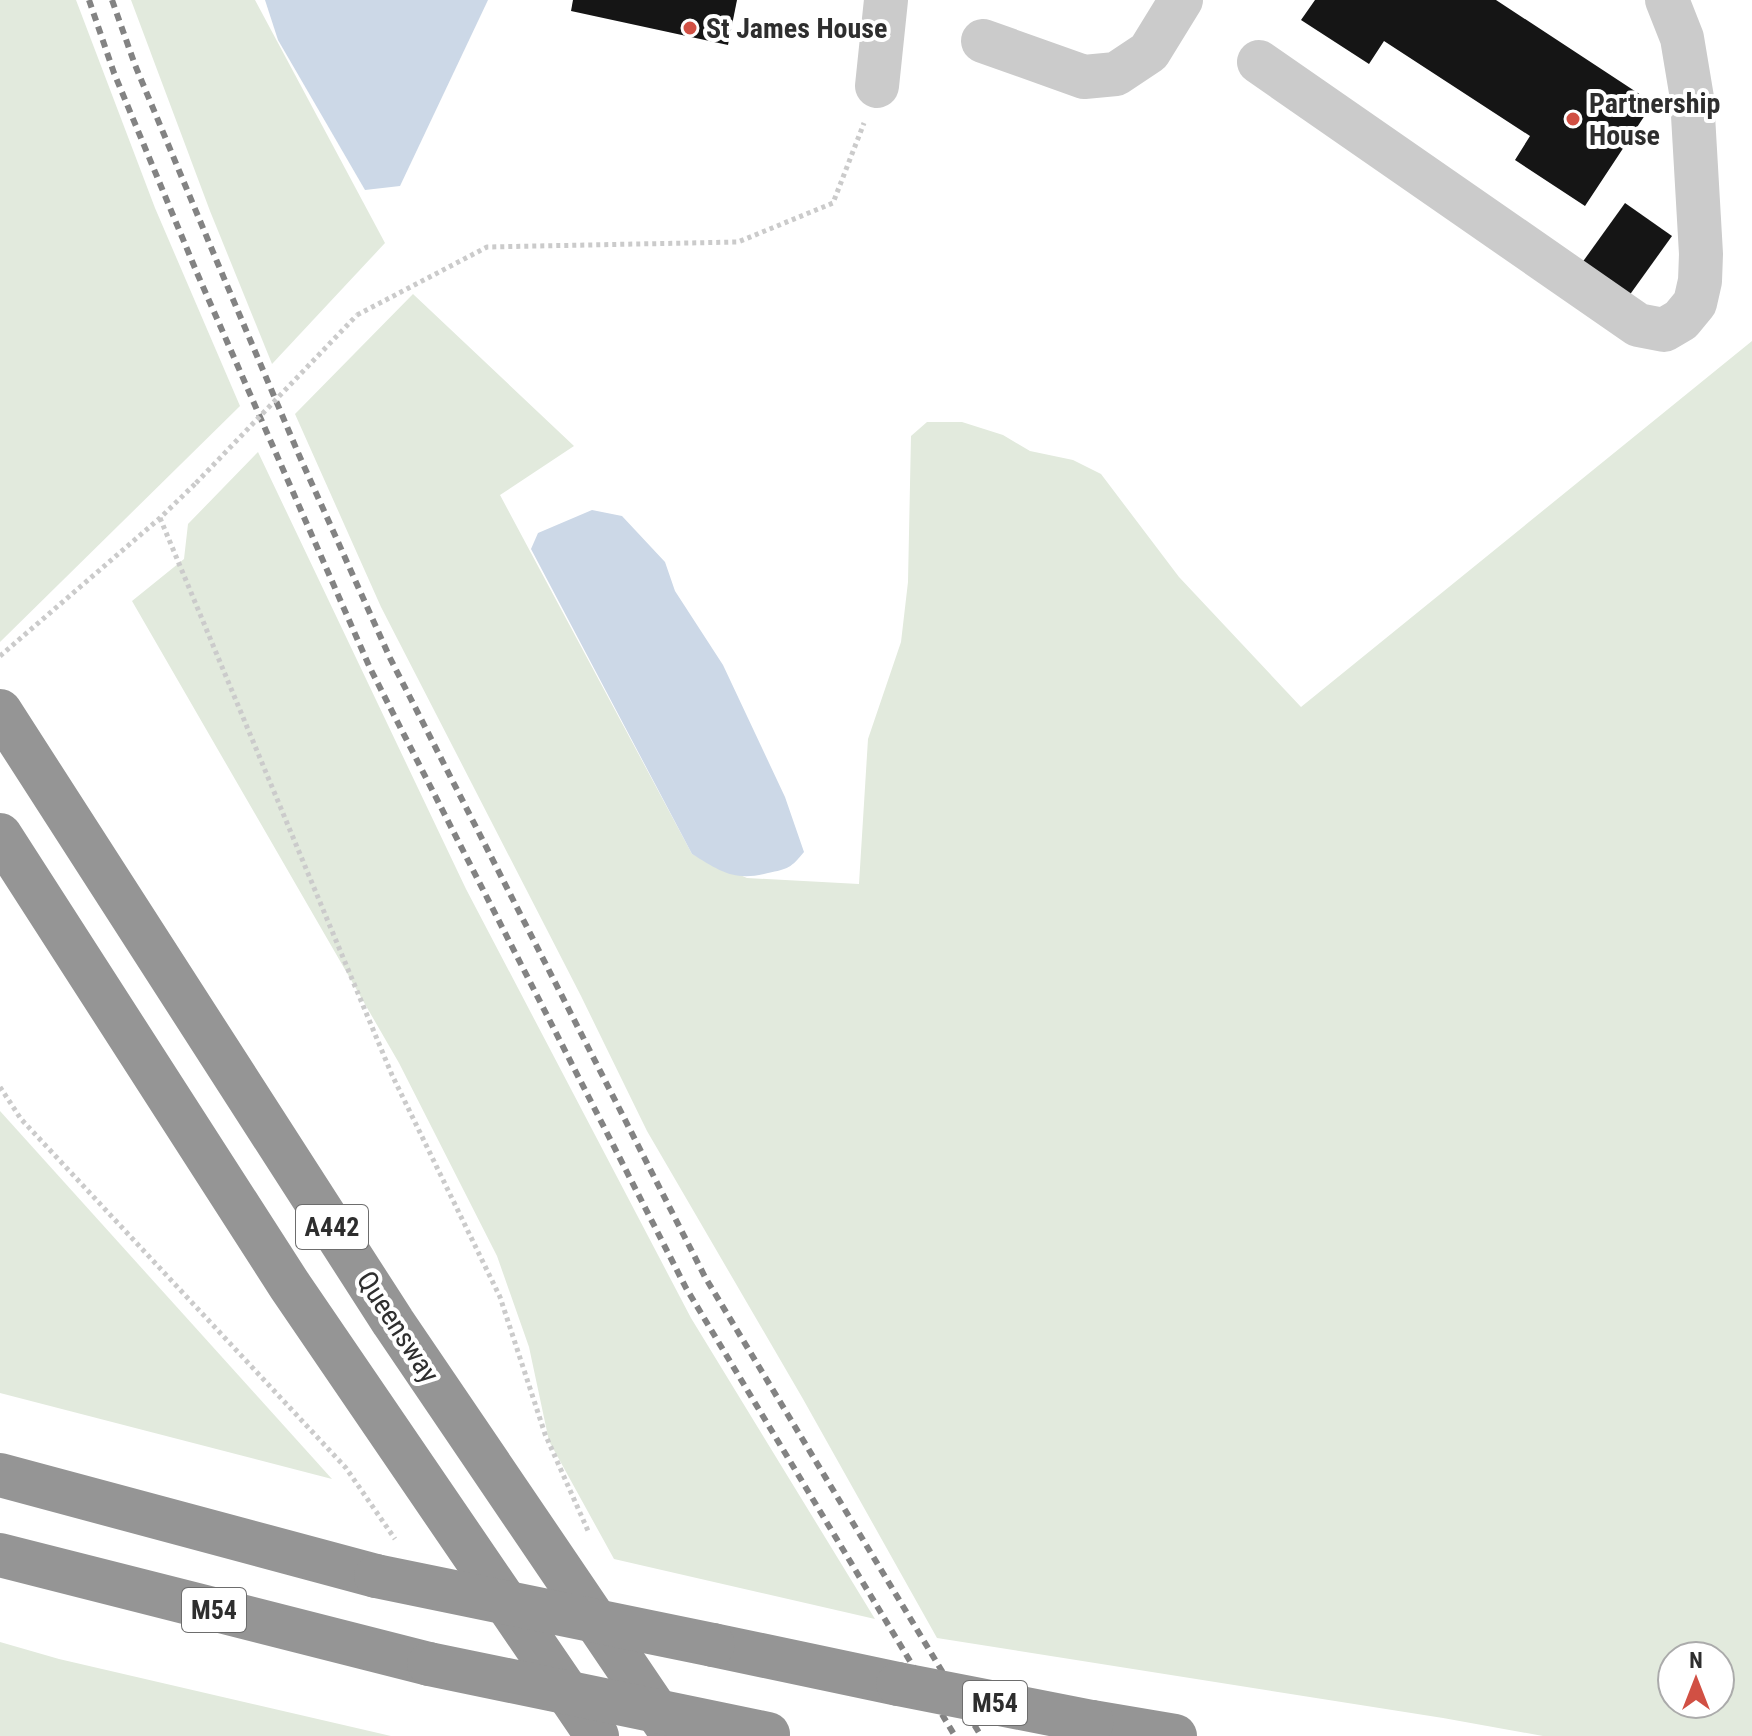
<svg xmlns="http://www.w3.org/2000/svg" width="1752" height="1736" viewBox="0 0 1752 1736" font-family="'Roboto Condensed',sans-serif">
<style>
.green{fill:#e2eadd;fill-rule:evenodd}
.water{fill:#ccd8e7}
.building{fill:#151515}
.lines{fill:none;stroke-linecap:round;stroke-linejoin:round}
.path{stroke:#cbcbcb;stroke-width:5;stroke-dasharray:4 4;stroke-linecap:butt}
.minor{stroke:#cbcbcb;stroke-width:44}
.highway{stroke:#959595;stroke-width:44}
.rail{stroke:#838383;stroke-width:6;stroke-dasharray:8 6;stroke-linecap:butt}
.path-bridge{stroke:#cbcbcb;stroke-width:5;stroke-dasharray:4 4;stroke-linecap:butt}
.highway-bridge{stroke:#959595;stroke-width:44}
.poi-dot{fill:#d15044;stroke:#fff;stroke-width:3}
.labels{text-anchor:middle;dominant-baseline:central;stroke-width:8;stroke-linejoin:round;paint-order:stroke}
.shield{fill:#fff;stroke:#6d6d6d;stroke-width:2}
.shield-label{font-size:26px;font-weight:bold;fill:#2e2e2e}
.poi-label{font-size:28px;font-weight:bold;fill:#2e2e2e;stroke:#fff;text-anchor:start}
.street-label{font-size:28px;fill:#2e2e2e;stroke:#fff}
</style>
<rect width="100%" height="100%" fill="#fff"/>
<g class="green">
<polygon points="0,0 76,0 155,208 240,406 0,642"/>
<polygon points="131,0 255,0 385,243 272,364 210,211"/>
<path d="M 413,294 L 574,446 L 500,495 L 692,854 L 747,878 L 859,884 L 868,739 L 901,642 L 908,582 L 911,436 L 927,422 L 962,422 L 1003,435 L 1030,451 L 1073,460 L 1101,474 L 1179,577 L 1301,707 L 1752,341 L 1752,1736 L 1543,1736 L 1443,1718 L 937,1638 L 803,1399 L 647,1131 L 581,996 L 381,607 L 295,414 ZM 1672,1656 L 1720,1656 L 1720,1704 L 1672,1704 Z"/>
<polygon points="258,452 466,889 691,1318 875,1619 614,1559 549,1441 529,1347 497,1256 399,1063 132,601 184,559 188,524"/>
<polygon points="0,1111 332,1479 0,1393"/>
<polygon points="0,1642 59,1659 391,1736 0,1736"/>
</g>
<g class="water">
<polygon points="265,0 488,0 400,186 365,190 278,40"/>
<path d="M 592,510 L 622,516 L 665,562 L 675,591 L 723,665 L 785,797 L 804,852 C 791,868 788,869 768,873 C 734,882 720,871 692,854 L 531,549 L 538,533 Z"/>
</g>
<g class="building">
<polygon points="573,0 737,0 728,45 571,11"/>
<polygon points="1315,0 1496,0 1653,103 1585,206 1515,160 1530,136 1384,41 1369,64 1301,20"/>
<polygon points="1625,203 1672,236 1621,307 1574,274"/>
</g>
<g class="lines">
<g class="path">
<polyline points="357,315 487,247 738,242 833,203 864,123"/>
<polyline points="160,518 392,1075 500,1297 545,1434 589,1533"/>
<polyline points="0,656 160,518 196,483"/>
<polyline points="0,1087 21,1119 346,1468 395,1539"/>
</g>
<g class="minor">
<polyline points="983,41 1084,77 1116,74 1149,52 1181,0"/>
<polyline points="1259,62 1638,325 1664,330 1681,320 1695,303 1700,281 1701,254 1692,98 1682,38 1667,0"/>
<polyline points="877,86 886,0"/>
</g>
<g class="highway">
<polyline points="0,711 393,1322 673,1735"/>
<polyline points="0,835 290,1286 597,1736"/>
<polyline points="0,1475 376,1576"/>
<polyline points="0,1555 429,1664"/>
<polyline points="713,1645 898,1684"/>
<polyline points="1092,1722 1175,1736"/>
</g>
<g class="rail">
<polyline points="89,0 114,73 197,273 370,668 686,1288 955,1736"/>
<polyline points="112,0 135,65 218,264 299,455 390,658 705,1277 981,1736"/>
</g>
<polyline class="path-bridge" points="196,483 357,315"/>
<g class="highway-bridge">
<polyline points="376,1576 713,1645"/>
<polyline points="429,1664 768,1734"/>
<polyline points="898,1684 1092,1722"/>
</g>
</g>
<g class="poi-dot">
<circle cx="690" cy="28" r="8"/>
<circle cx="1573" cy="119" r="8"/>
</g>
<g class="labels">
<g class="shield">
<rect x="296" y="1205" width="72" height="44" rx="6"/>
<rect x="182" y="1588" width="64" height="44" rx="6"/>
<rect x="963" y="1681" width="64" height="44" rx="6"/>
</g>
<g class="shield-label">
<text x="332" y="1227">A442</text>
<text x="214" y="1610">M54</text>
<text x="995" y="1703">M54</text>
</g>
<g class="poi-label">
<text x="706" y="28">St James House</text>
<text x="1589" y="103">Partnership<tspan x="1589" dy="32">House</tspan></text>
</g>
<g class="street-label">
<text transform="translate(398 1327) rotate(57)">Queensway</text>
</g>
</g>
<g transform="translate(1696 1680)"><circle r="38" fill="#ffffff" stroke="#ababab" stroke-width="2"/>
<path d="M0-6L14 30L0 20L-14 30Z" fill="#d15044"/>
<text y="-12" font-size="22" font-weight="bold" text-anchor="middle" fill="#2e2e2e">N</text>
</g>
</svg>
